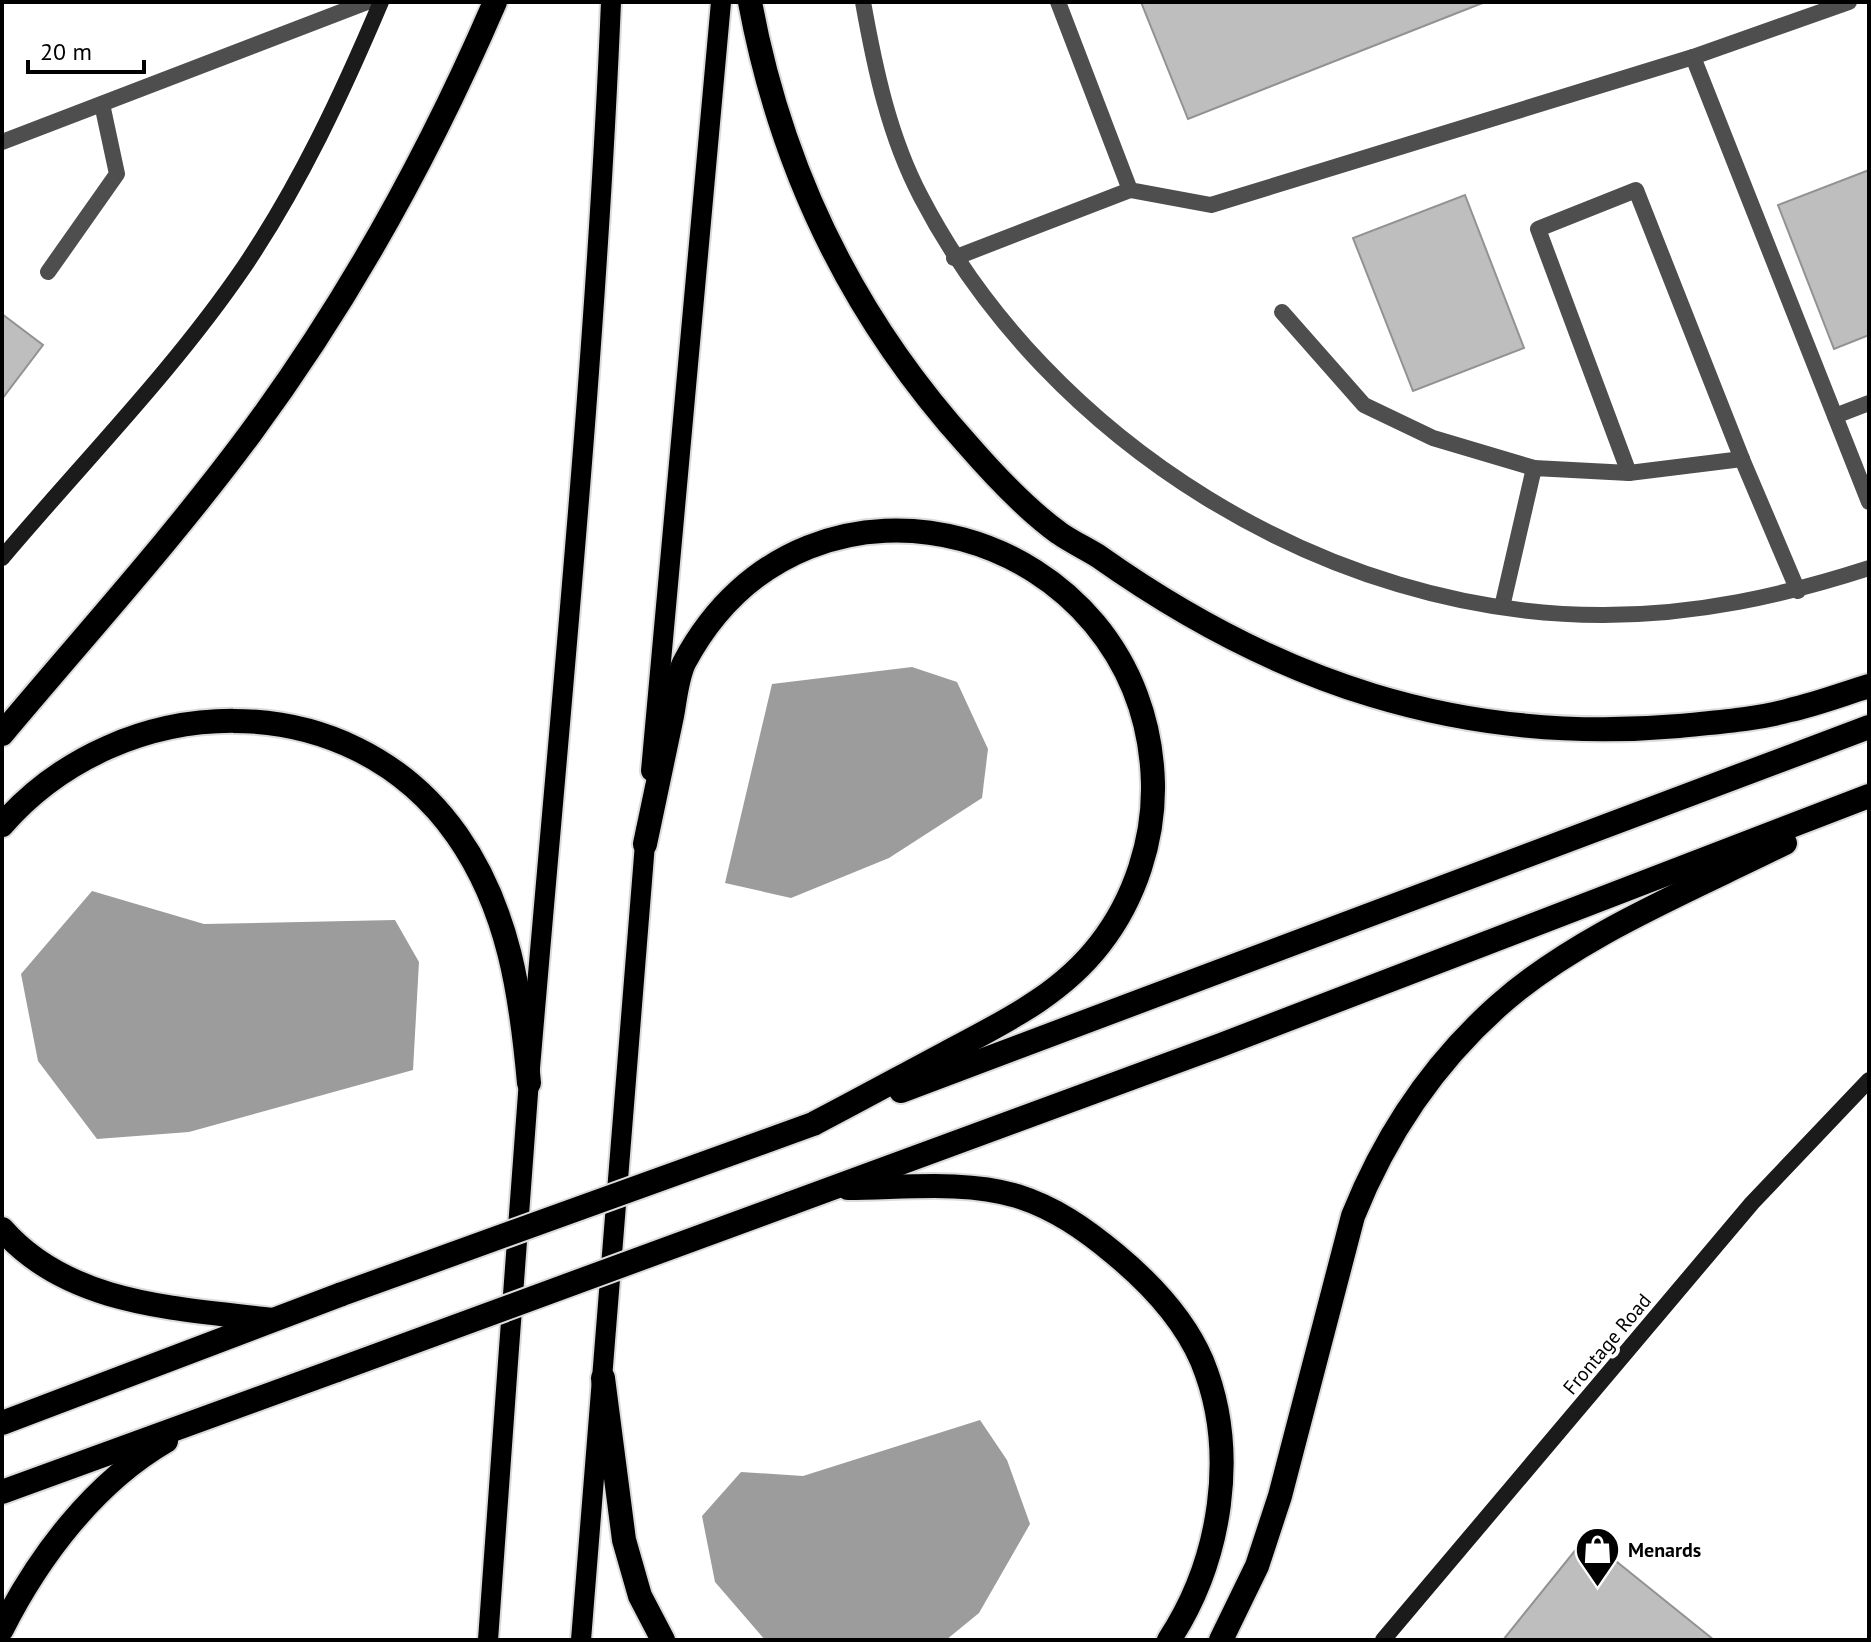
<svg xmlns="http://www.w3.org/2000/svg" width="1871" height="1642" viewBox="0 0 1871 1642" font-family="'PT Sans',sans-serif">
<style>
.water{fill:#9c9c9c}
.building{fill:#bebebe;stroke:#929292;stroke-width:2}
.lines{fill:none;stroke-linecap:round;stroke-linejoin:round}
.primary-casing{stroke:#dbdbdb;stroke-width:24}
.highway-casing{stroke:#dbdbdb;stroke-width:28}
.lane{stroke:#4e4e4e;stroke-width:16}
.street{stroke:#4e4e4e;stroke-width:16}
.secondary{stroke:#1b1b1b;stroke-width:16}
.primary{stroke:#000;stroke-width:20}
.highway{stroke:#000;stroke-width:24}
.highway-bridge-casing{stroke:#dbdbdb;stroke-width:28;stroke-linecap:butt}
.highway-bridge{stroke:#000;stroke-width:24}
.labels{text-anchor:middle;dominant-baseline:central;stroke-width:8;stroke-linejoin:round;paint-order:stroke}
.street-label{font-size:20px;fill:#000;stroke:#fff}
.poi-label{font-size:20px;font-weight:bold;fill:#000;stroke:#fff;text-anchor:start}
</style>
<rect width="100%" height="100%" fill="#fff"/>
<g class="water">
<polygon points="912,667 957,682 988,749 982,798 889,858 791,898 725,883 772,684"/>
<polygon points="92,891 204,924 395,920 419,962 413,1070 189,1132 97,1139 38,1061 21,974"/>
<polygon points="980,1420 1007,1460 1030,1524 979,1613 946,1640 765,1640 715,1582 702,1516 741,1472 803,1476"/>
</g>
<g class="building">
<polygon points="1141,2 1485,2 1188,119"/>
<polygon points="1869,170 1869,335 1834,349 1778,205"/>
<polygon points="1465,195 1524,348 1413,391 1353,238"/>
<polygon points="2,314 43,345 2,399"/>
<polygon points="1586,1537 1714,1640 1503,1640"/>
</g>
<g class="lines">
<defs>
<g id="primary">
<polyline points="651,771 721,2"/>
<path d="M 488,1640 C 502,1453 514,1267 529,1080 C 559,721 596,362 611,2"/>
<polyline points="581,1640 646,831"/>
</g>
<g id="highway">
<path d="M 750,2 C 781,169 854,319 968,445 C 995,476 1026,509 1059,533 C 1072,542 1085,548 1098,556 C 1276,682 1459,745 1679,726 C 1717,722 1754,720 1790,710 C 1817,704 1843,694 1869,686"/>
<path d="M 2,734 C 85,635 173,538 250,434 C 349,300 429,155 495,2"/>
<path d="M 2,825 C 121,689 348,680 457,835 C 509,909 521,995 529,1083"/>
<path d="M 645,844 C 654,801 663,759 672,716 C 675,700 677,678 684,663 C 808,429 1147,527 1153,784 C 1154,840 1135,899 1100,944 C 1060,996 1002,1023 946,1053 C 901,1077 857,1101 813,1124"/>
<polyline points="901,1091 1869,727"/>
<path d="M 848,1188 C 902,1188 964,1180 1017,1196 C 1055,1208 1085,1229 1115,1254 C 1150,1283 1184,1319 1202,1361 C 1239,1451 1221,1561 1169,1640"/>
<polyline points="789,1204 1221,1045 1869,796"/>
<path d="M 2,1229 C 69,1306 179,1308 272,1320"/>
<polyline points="603,1378 624,1540 640,1596 663,1640"/>
<polyline points="2,1423 342,1294"/>
<polyline points="2,1492 337,1370"/>
<path d="M 2,1629 C 39,1556 94,1483 166,1441"/>
<path d="M 1221,1640 L 1257,1566 L 1280,1496 L 1353,1216 C 1385,1136 1433,1064 1498,1006 C 1576,936 1691,890 1785,843"/>
</g>
</defs>
<use href="#primary" class="primary-casing"/>
<use href="#highway" class="highway-casing"/>
<g class="lane">
<polyline points="1058,2 1130,190 1211,205 1693,57 1869,502"/>
<polyline points="1693,57 1849,2"/>
<polyline points="954,258 1130,190"/>
<polyline points="48,272 117,174 102,104"/>
<polyline points="1282,312 1364,405 1433,438 1534,468"/>
<polyline points="1835,416 1869,403"/>
<polyline points="1629,473 1538,229 1636,190 1742,459"/>
<polyline points="1502,607 1534,468 1629,473 1742,459 1798,591"/>
</g>
<g class="street">
<path d="M 863,2 C 875,69 889,136 921,197 C 1048,441 1328,616 1604,615 C 1696,615 1782,596 1869,568"/>
<polyline points="2,142 367,2"/>
</g>
<g class="secondary">
<path d="M 2,558 C 83,462 173,371 244,267 C 300,184 342,94 381,2"/>
<polyline points="1383,1640 1752,1203 1869,1080"/>
</g>
<use href="#primary" class="primary"/>
<use href="#highway" class="highway"/>
<defs>
<g id="highway-bridge">
<polyline points="342,1294 813,1124"/>
<polyline points="337,1370 789,1204"/>
</g>
</defs>
<use href="#highway-bridge" class="highway-bridge-casing"/>
<use href="#highway-bridge" class="highway-bridge"/>
</g>
<defs>
<symbol id="shop-pin" viewBox="-11 -11 22 30"><path d="M0 17L-7.5 6A9.5 9.5 0 1 1 7.5 6Z" fill="#000" stroke="#fff"/><path d="M-5-2.5h2.3a2.7 3.5 0 0 1 5.4 0H5L5.5 6h-11ZM-1.5-2.5h3a1.5 2.3 0 0 0-3 0Z" fill="#fff"/></symbol>
</defs>
<g fill-rule="evenodd">
<use href="#shop-pin" x="1572" y="1524" width="51" height="69"/>
</g>
<g class="labels">
<g class="street-label">
<text transform="translate(1607 1344) rotate(-50)">Frontage Road</text>
</g>
<g class="poi-label">
<text x="1628" y="1550">Menards</text>
</g>
</g>
<rect width="1871" height="1642" fill="none" stroke="#000000" stroke-width="8"/>
<path d="M28 60v12h116v-12" fill="none" stroke="#000000" stroke-width="4"/>
<text x="40" y="60" font-size="24" fill="#000000" stroke="#ffffff" stroke-width="6" paint-order="stroke">20 m</text>
</svg>
